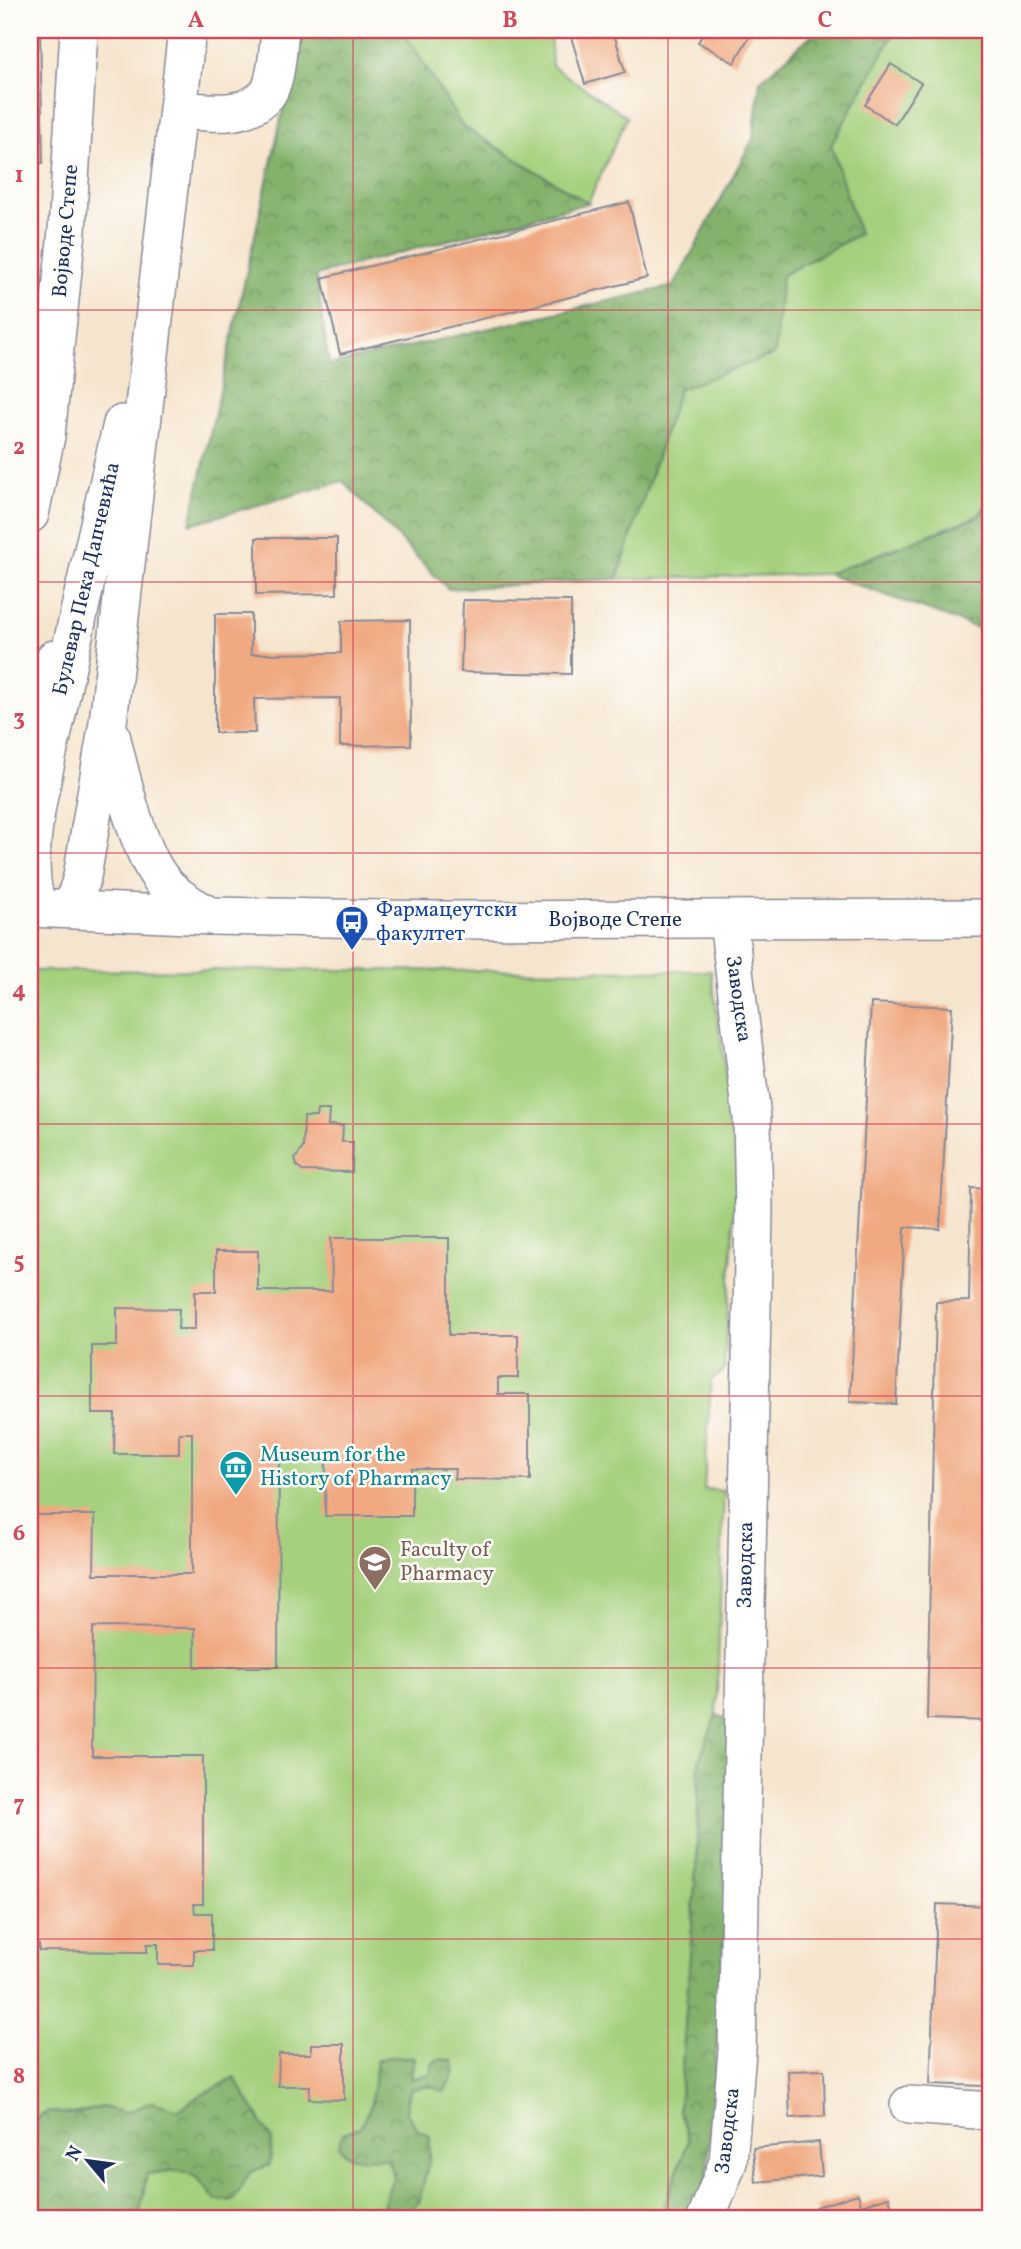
<svg xmlns="http://www.w3.org/2000/svg" width="1021" height="2249" viewBox="0 0 1021 2249" font-family="Vollkorn,serif">
<style>
.green{fill:#a5d07d;stroke:#60806e;stroke-width:2;fill-rule:evenodd}
.forest{fill:url(#forest-crowns);stroke:#507065;stroke-width:2}
.building{fill:#f0a981}
.lines{fill:none;stroke-linecap:round;stroke-linejoin:round}
.minor-casing{stroke:#888a96;stroke-width:40}
.minor{stroke:#fff;stroke-width:37}
.grid{fill:none;stroke:#d1495b;stroke-width:2;stroke-opacity:0.55}
.labels{text-anchor:middle;dominant-baseline:central;stroke-width:5;stroke-linejoin:round;paint-order:stroke}
.street-label{font-size:21px;fill:#1b2f5e;stroke:#fdfcf7}
.transit-label{font-size:21px;fill:#164399;stroke:#fdfcf7;text-anchor:start}
.culture-label{font-size:21px;fill:#0d838f;stroke:#fdfcf7;text-anchor:start}
.education-label{font-size:21px;fill:#785e54;stroke:#fdfcf7;text-anchor:start}
.neatline{fill:none;stroke:#d1495b;stroke-width:2.5}
.grid-label{font-size:23px;text-anchor:middle;font-weight:bold;fill:#d1495b}
</style>
<defs>
<pattern id="forest-crowns" width="20" height="18" patternUnits="userSpaceOnUse" patternTransform="scale(1.75)"><rect width="20" height="18" fill="#84b26c"/><path d="M2 6a3 3 0 1 1 6 0M12 15a3 3 0 1 1 6 0" fill="none" stroke="#6b915c"/></pattern>
</defs>
<rect width="100%" height="100%" fill="#fdfcf7"/>
<filter id="ink" filterUnits="userSpaceOnUse"><feTurbulence type="fractalNoise" baseFrequency=".0143" numOctaves="2"/><feDisplacementMap in="SourceGraphic" scale="14" xChannelSelector="R" yChannelSelector="G"/><feConvolveMatrix kernelMatrix="1 2 1 2 8 2 1 2 1" color-interpolation-filters="sRGB"/></filter>
<filter id="wash" filterUnits="userSpaceOnUse"><feTurbulence type="fractalNoise" baseFrequency=".00686" numOctaves="4" result="noise"/><feDisplacementMap in="SourceGraphic" scale="28" xChannelSelector="R" yChannelSelector="G"/><feGaussianBlur stdDeviation="1.57" result="paint"/><feColorMatrix in="noise" values="0 0 0 0 0 0 0 0 0 0 0 0 0 0 0 0 0 1.4 0 .05"/><feComposite in="paint" operator="in"/></filter>
<g filter="url(#wash)">
<rect width="100%" height="100%" fill="#f6e5ce"/>
<g class="green">
<polygon points="403,30 550,30 552,66 627,117 588,203 462,126"/>
<polygon points="896,30 991,30 991,497 978,516 827,574 617,579 679,389 774,354 782,275 859,234 831,145"/>
<path d="M 253,970 L 711,971 L 738,1159 L 724,1371 L 711,1380 L 704,1489 L 724,1491 L 717,1694 L 716,1715 L 699,1761 L 697,1857 L 679,2109 L 689,2140 L 659,2218 L 64,2219 L 81,2214 L 123,2217 L 147,2174 C 185,2168 193,2168 216,2200 L 257,2116 L 235,2078 L 199,2096 L 179,2110 L 152,2102 L 125,2113 L 102,2107 L 74,2114 L 48,2112 L 30,2121 L 30,971 ZM 377,2060 L 411,2079 L 431,2074 L 433,2063 L 432,2086 L 410,2089 L 406,2112 L 418,2130 L 430,2136 L 429,2160 L 419,2202 L 391,2186 L 394,2174 L 387,2158 L 365,2159 L 343,2133 L 360,2128 L 371,2105 Z"/>
</g>
<g class="forest">
<polygon points="301,30 403,30 462,126 588,203 316,275 329,365 674,286 753,139 760,81 817,30 896,30 831,145 859,234 782,275 775,354 679,389 617,579 448,589 343,481 190,524"/>
<polygon points="991,497 991,641 980,629 827,574 978,517"/>
<polygon points="716,1715 734,1722 727,1909 706,2190 689,2219 651,2219 659,2218 689,2140 679,2110 697,1857 699,1761"/>
<polygon points="388,2057 414,2057 411,2079 430,2074 433,2063 438,2059 452,2060 455,2072 444,2092 432,2086 410,2089 406,2112 418,2130 430,2136 429,2160 419,2202 403,2215 383,2206 394,2174 387,2158 365,2159 346,2155 339,2146 343,2133 360,2127 371,2105 377,2060"/>
<path d="M 235,2078 L 272,2140 L 270,2165 L 250,2172 L 234,2200 L 216,2201 C 194,2168 185,2168 147,2174 L 140,2212 L 123,2217 L 81,2214 L 64,2219 L 30,2219 L 30,2121 L 48,2112 L 74,2114 L 102,2107 L 125,2113 L 152,2102 L 179,2110 L 199,2096 Z"/>
</g>
<g id="blocks">
<g class="building">
<polygon points="30,30 40,30 43,163 30,164"/>
<polygon points="569,30 613,30 625,72 585,84"/>
<polygon points="706,30 753,30 734,63 698,42"/>
<polygon points="891,64 921,83 895,124 865,105"/>
<polygon points="629,202 647,278 340,354 322,278"/>
<polygon points="256,538 337,538 337,594 256,595"/>
<polygon points="463,600 571,601 571,674 461,672"/>
<polygon points="215,614 251,614 251,654 341,653 341,621 410,620 411,745 340,746 340,698 254,699 255,733 215,733"/>
<polygon points="991,791 991,838 989,838 985,792"/>
<polygon points="871,1003 952,1007 940,1229 905,1227 896,1404 850,1402"/>
<polygon points="317,1110 329,1110 328,1125 343,1126 342,1142 353,1142 352,1172 302,1171 297,1166 295,1159 303,1148 304,1117 316,1117"/>
<polygon points="971,1188 991,1189 991,1721 927,1719 936,1302 969,1301"/>
<polygon points="331,1238 449,1238 449,1335 518,1335 518,1378 498,1378 498,1394 530,1394 530,1480 454,1479 455,1469 412,1469 412,1516 325,1516 326,1457 279,1457 278,1667 195,1667 195,1628 93,1627 92,1756 203,1756 203,1904 194,1904 195,1913 212,1913 212,1950 194,1950 194,1965 158,1965 158,1944 147,1944 147,1952 39,1951 39,1945 30,1944 30,1515 95,1515 94,1574 192,1574 192,1433 179,1433 179,1454 114,1454 115,1414 92,1414 92,1346 117,1346 117,1308 179,1309 178,1329 195,1329 195,1291 216,1291 216,1251 258,1251 258,1291 332,1291"/>
<polygon points="937,1904 991,1906 985,2086 930,2084"/>
<polygon points="311,2044 344,2044 344,2100 309,2099 310,2086 278,2086 279,2054 311,2054"/>
<polygon points="824,2070 825,2116 790,2118 788,2071"/>
<polygon points="819,2142 822,2176 756,2182 753,2148"/>
<polygon points="858,2194 861,2205 889,2197 895,2219 820,2219 816,2207"/>
</g>
</g>
</g>
<g filter="url(#ink)">
<use href="#blocks" fill-opacity="0" stroke="#888a96" stroke-width="2"/>
<g class="lines">
<defs>
<g id="minor">
<path d="M 179,110 C 208,112 246,119 267,94 C 277,81 278,46 280,30"/>
<polyline points="30,514 46,436 67,231 79,30"/>
<polyline points="30,711 54,659"/>
<path d="M 111,735 C 120,773 138,852 162,880 C 174,896 193,906 210,916"/>
<polyline points="30,908 211,916 437,920 991,918"/>
<path d="M 38,908 C 18,855 47,764 58,709 C 78,614 100,519 122,424"/>
<polyline points="68,909 75,899 82,877 108,722 187,30"/>
<polyline points="909,2105 991,2111"/>
<polyline points="706,2219 728,2162 737,2051 754,1211 752,1118 728,920"/>
</g>
</defs>
<use href="#minor" class="minor-casing"/>
<use href="#minor" class="minor"/>
</g>
</g>
<path class="grid" d="M 353,30 L 353,2219M 668,30 L 668,2219M 30,310 L 991,310M 30,582 L 991,582M 30,853 L 991,853M 30,1124 L 991,1124M 30,1396 L 991,1396M 30,1668 L 991,1668M 30,1939 L 991,1939"/>
<defs>
<symbol id="bus-pin" viewBox="-11 -11 22 30"><path d="M0 17L-7.5 6A9.5 9.5 0 1 1 7.5 6Z" fill="#1a4fb4" stroke="#fdfcf7"/><path d="M-5-6H5V4H4V6H2V4H-2V6H-4V4H-5ZM-3.5-4V0h7V-4ZM-3.5 1.2v1.5H-2V1.2ZM2 1.2v1.5H3.5V1.2Z" fill="#fff"/></symbol>
<symbol id="museum-pin" viewBox="-11 -11 22 30"><path d="M0 17L-7.5 6A9.5 9.5 0 1 1 7.5 6Z" fill="#0f9aa8" stroke="#fdfcf7"/><path d="M0-6L6-3V-2H-6V-3ZM-5-1h2V3h-2ZM-1-1h2V3h-2ZM3-1h2V3H3ZM-6 4H6V6H-6Z" fill="#fff"/></symbol>
<symbol id="university-pin" viewBox="-11 -11 22 30"><path d="M0 17L-7.5 6A9.5 9.5 0 1 1 7.5 6Z" fill="#8d6e63" stroke="#fdfcf7"/><path d="M0-5L7-2L0 1L-7-2ZM-4 1L0 2.5L4 1V4Q0 6-4 4Z" fill="#fff"/></symbol>
</defs>
<g fill-rule="evenodd">
<use href="#bus-pin" x="333" y="903" width="38" height="52"/>
<use href="#museum-pin" x="217" y="1448" width="38" height="52"/>
<use href="#university-pin" x="356" y="1543" width="38" height="52"/>
</g>
<g class="labels">
<g class="street-label">
<text transform="translate(66 231) rotate(-85)">Војводе Степе</text>
<text transform="translate(87 579) rotate(-77)">Булевар Пека Дапчевића</text>
<text x="615" y="920">Војводе Степе</text>
<text transform="translate(738 999) rotate(82)">Заводска</text>
<text transform="translate(746 1565) rotate(-89)">Заводска</text>
<text transform="translate(728 2131) rotate(-83)">Заводска</text>
</g>
<g class="transit-label">
<text x="376" y="910">Фармацеутски<tspan x="376" dy="24">факултет</tspan></text>
</g>
<g class="culture-label">
<text x="260" y="1455">Museum for the<tspan x="260" dy="24">History of Pharmacy</tspan></text>
</g>
<g class="education-label">
<text x="400" y="1550">Faculty of<tspan x="400" dy="24">Pharmacy</tspan></text>
</g>
</g>
<rect width="1021" height="2249" fill="none" stroke="#fdfcf7" stroke-width="77"/>
<g transform="translate(88 2161) rotate(299)" stroke="#fdfcf7" stroke-width="5" paint-order="stroke">
<path d="M0-5L12 26L0 18L-12 26Z" fill="#1b2f5e"/>
<text y="-10" font-size="19" font-weight="bold" text-anchor="middle" fill="#1b2f5e">N</text>
</g>
<rect x="38" y="38" width="944" height="2172" class="neatline"/>
<g class="grid-label">
<text x="196" y="27">A</text>
<text x="510" y="27">B</text>
<text x="825" y="27">C</text>
<text x="19" y="182">1</text>
<text x="19" y="454">2</text>
<text x="19" y="725">3</text>
<text x="19" y="997">4</text>
<text x="19" y="1268">5</text>
<text x="19" y="1540">6</text>
<text x="19" y="1811">7</text>
<text x="19" y="2083">8</text>
</g>
</svg>
